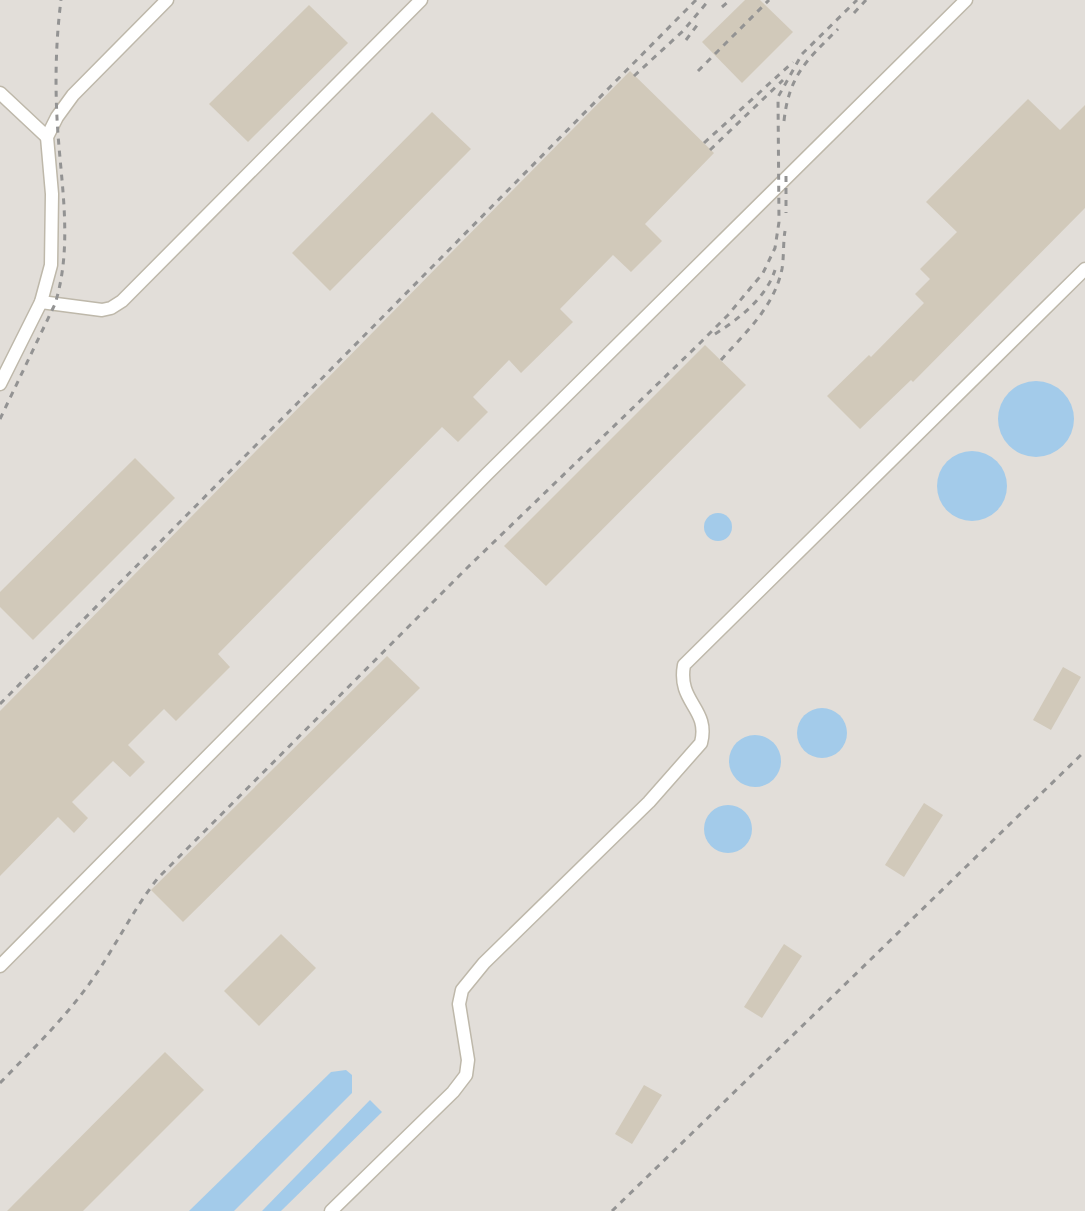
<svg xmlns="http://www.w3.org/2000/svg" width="1085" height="1211" viewBox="0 0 1085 1211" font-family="'Space Grotesk',sans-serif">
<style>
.industrial{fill:#e2ded9}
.water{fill:#a3cbea}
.building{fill:#d1c9ba}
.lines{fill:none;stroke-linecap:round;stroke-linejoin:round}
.minor-casing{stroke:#beb8aa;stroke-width:15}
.minor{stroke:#fff;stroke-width:12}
.rail{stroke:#939393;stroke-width:3;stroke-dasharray:6 6;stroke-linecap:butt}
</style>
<rect width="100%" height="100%" fill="#f0ede4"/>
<rect class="industrial" x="0" y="0" width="1085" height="1211"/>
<g class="water">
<circle cx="1036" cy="419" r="38"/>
<circle cx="972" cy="486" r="35"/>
<circle cx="718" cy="527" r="14"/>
<circle cx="822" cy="733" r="25"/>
<circle cx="755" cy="761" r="26"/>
<circle cx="728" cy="829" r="24"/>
<polygon points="346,1070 352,1075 352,1093 234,1211 189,1211 331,1072"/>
<polygon points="370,1100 382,1112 281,1211 262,1211"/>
</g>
<g class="building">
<polygon points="745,0 760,0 793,32 742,83 702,42"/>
<polygon points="309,5 348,43 248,142 209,104"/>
<polygon points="630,71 714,153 645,224 662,241 631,272 613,255 560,309 573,322 521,373 509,360 473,397 488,412 458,442 442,427 218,654 230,667 176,721 164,709 128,745 145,762 130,777 113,761 72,802 88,818 74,833 58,817 0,876 0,711"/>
<polygon points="1028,99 1060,130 1085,105 1085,208 913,382 911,380 860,429 827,396 869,355 871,357 924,303 915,294 930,279 920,269 957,232 926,202"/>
<polygon points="432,112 471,149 330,291 292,253"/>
<polygon points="705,345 746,385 546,586 504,546"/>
<polygon points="135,458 175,498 33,640 0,607 0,592"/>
<polygon points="387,656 420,688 183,922 151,890"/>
<polygon points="1063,667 1081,677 1051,730 1033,720"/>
<polygon points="924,803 943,815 904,877 885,865"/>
<polygon points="281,934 316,968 259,1026 224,991"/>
<polygon points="784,944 802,956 762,1018 744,1007"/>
<polygon points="165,1052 204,1090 83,1211 7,1211"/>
<polygon points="644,1085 662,1095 632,1144 615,1134"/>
</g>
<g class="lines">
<defs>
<g id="minor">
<polyline points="0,93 47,137"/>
<polyline points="41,302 102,310 111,308 122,301 421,0"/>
<polyline points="0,384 41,302 51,265 52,194 47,137 57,117 73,95 167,0"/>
<polyline points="0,966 487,474 966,0"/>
<path d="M 331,1211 L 453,1092 L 466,1075 L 468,1060 L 459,1004 L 462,990 L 484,963 L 649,802 L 701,743 C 710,708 677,703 684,665 L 1085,269"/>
</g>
</defs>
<use href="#minor" class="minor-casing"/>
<use href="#minor" class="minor"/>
<g class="rail">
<polyline points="722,7 730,0"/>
<polyline points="854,13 866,0"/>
<polyline points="686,40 698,24"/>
<polyline points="698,71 769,0"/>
<polyline points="634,76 683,31 709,0"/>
<path d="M 784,121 C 789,75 807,60 838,29"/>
<polyline points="704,143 793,62"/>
<polyline points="710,150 783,80"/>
<polyline points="786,176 786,213"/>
<path d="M 715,334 C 740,318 766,298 775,270"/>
<path d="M 721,360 C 746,332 774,307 782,269 C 784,257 783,243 785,231"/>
<path d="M 0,419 L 55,304 C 74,243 60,180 57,118 C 55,79 56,39 61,0"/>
<polyline points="0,704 696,0"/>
<path d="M 0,1083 C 30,1052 61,1022 87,987 C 113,952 131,912 158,878 L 468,567 L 697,346 L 728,315 L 763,273 L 775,248 L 779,222 L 778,97 L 802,54 L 857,0"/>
<polyline points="612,1211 1085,751"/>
</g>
</g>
</svg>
